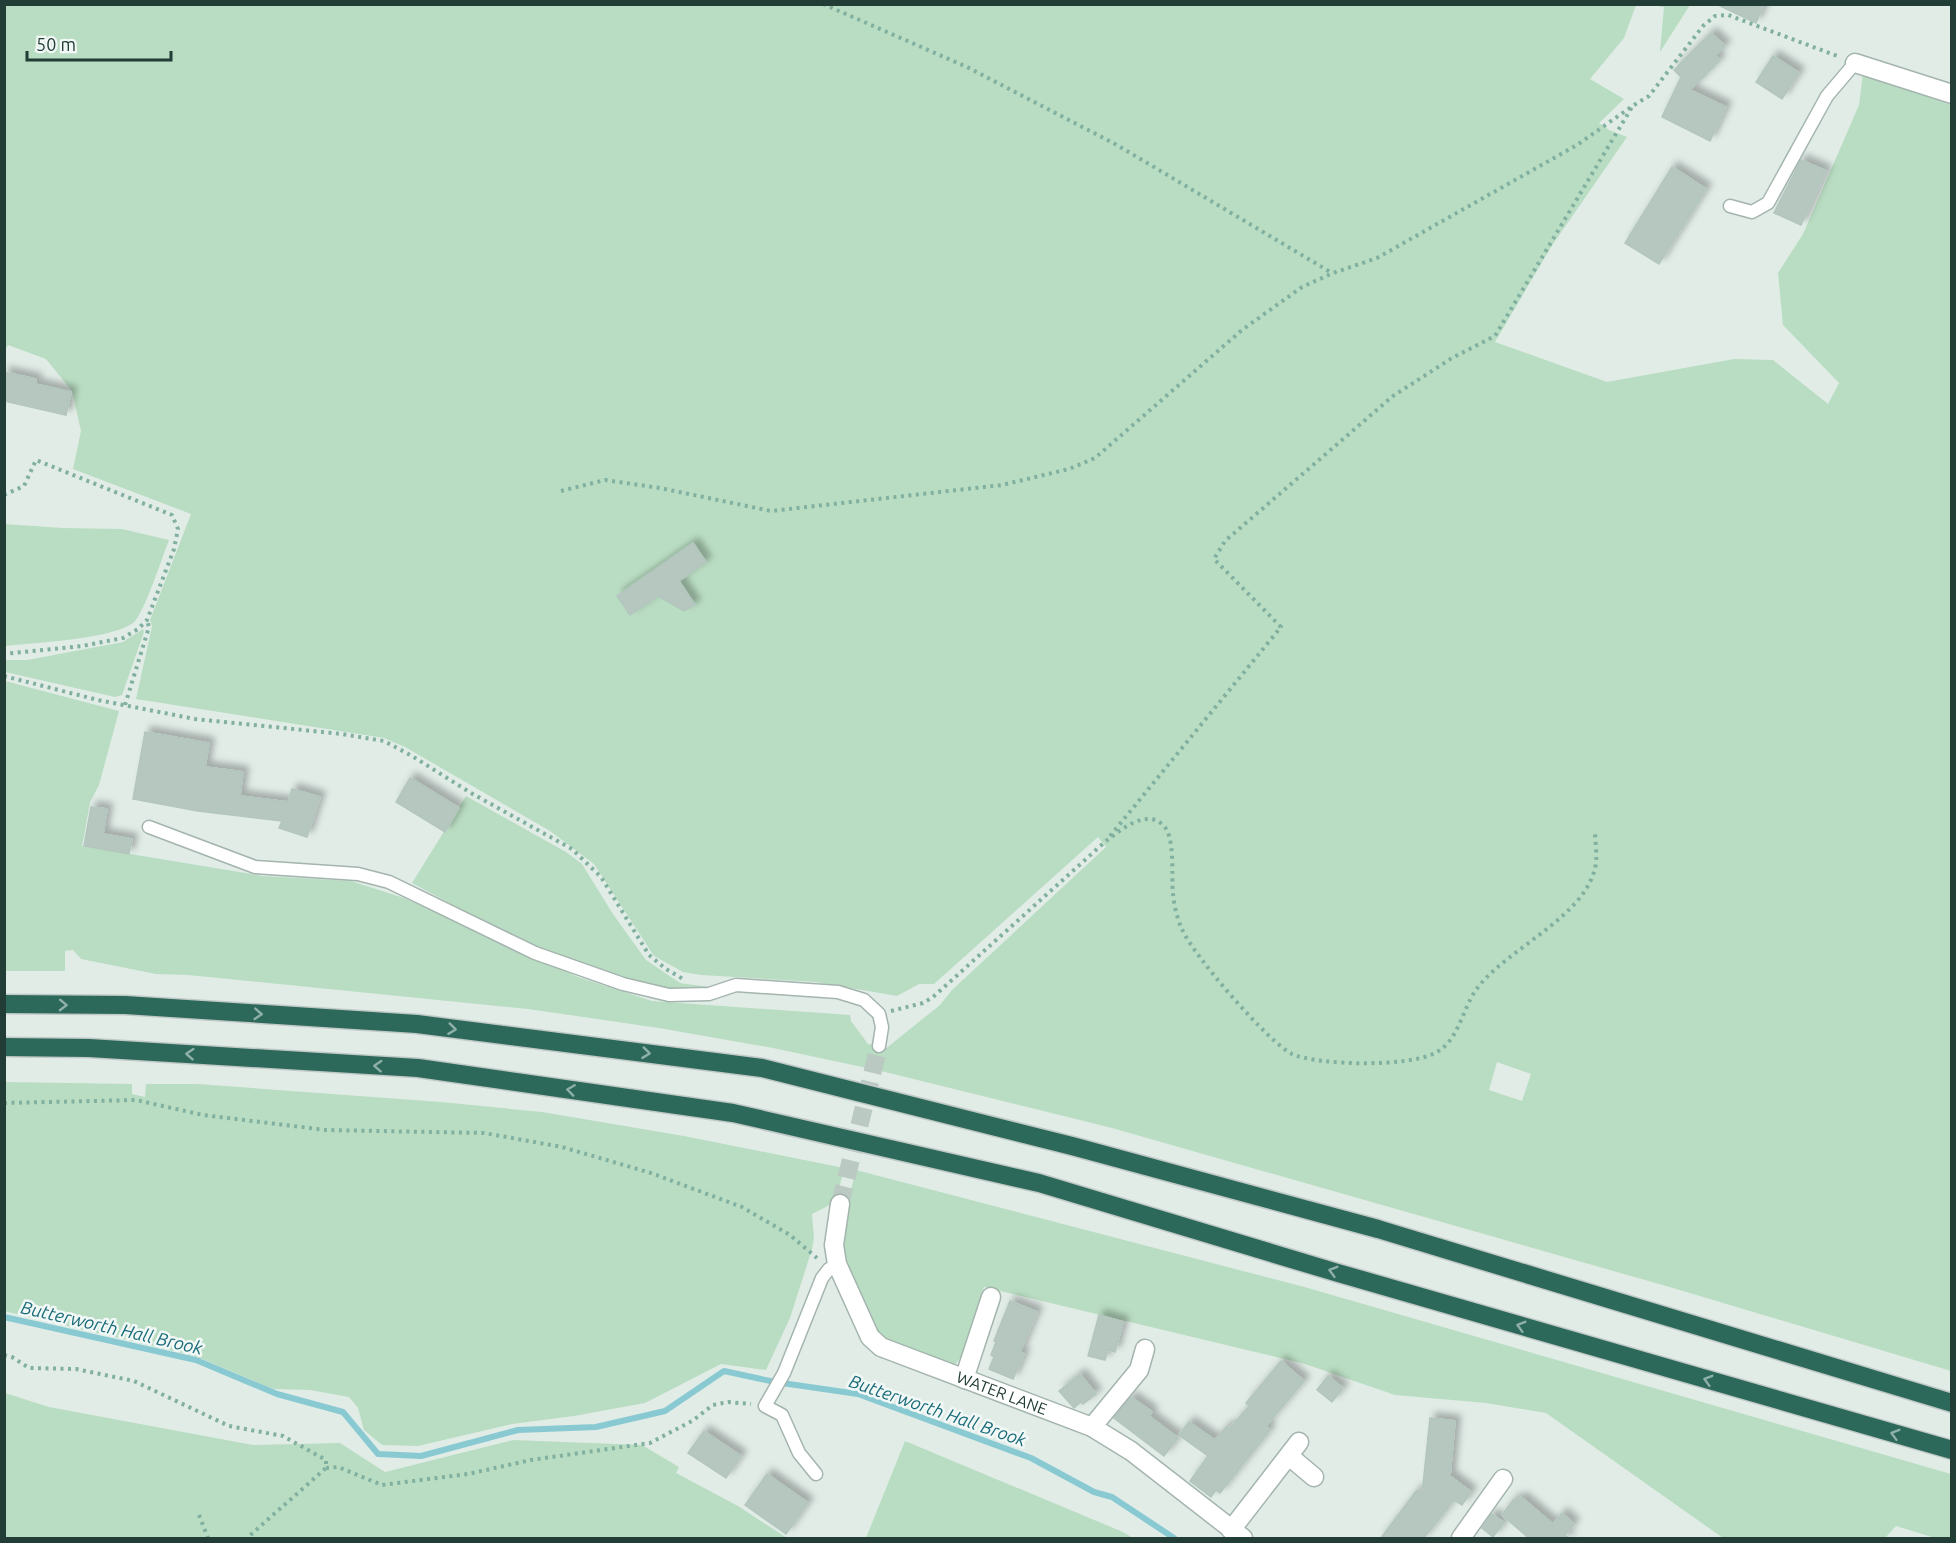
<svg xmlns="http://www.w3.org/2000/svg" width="1956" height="1543" viewBox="0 0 1956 1543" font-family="Ubuntu,sans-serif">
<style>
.green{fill:#b9ddc2;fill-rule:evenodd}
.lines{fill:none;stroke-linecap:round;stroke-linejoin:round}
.stream{stroke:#88c9d2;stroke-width:6}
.building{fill:#b6c7c0;stroke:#b3c6be;stroke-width:1.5;filter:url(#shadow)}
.minor-tunnel{stroke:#bbc9c3;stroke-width:18;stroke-dasharray:18 9;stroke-linecap:butt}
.service-casing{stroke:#a4b4ae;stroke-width:15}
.minor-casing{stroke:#a4b4ae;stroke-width:21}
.motorway-casing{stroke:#c1c9c6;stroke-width:21}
.path{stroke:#81b0a0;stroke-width:4;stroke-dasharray:3 4.5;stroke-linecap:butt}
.service{stroke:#fff;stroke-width:12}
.minor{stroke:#fff;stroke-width:18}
.motorway{stroke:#2c695b;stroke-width:18}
.oneway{stroke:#8fb0a8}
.labels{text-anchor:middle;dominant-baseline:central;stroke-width:5;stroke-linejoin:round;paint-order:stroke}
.street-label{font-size:16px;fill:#213d35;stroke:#f2f8f5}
.water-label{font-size:18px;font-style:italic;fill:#1a6c7a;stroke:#f2f8f5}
</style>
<defs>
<filter id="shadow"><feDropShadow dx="5.5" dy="-5.5" stdDeviation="3" flood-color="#0004"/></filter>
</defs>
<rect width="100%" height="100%" fill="#e1ece7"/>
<g class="green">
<path d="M 4,5 L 1636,5 L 1624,38 L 1590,79 L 1624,99 L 1599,123 L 1609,130 L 1627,137 L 1551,247 L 1495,342 L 1607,382 L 1734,359 L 1773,360 L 1828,404 L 1839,383 L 1783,325 L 1778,273 L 1803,234 L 1859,105 L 1863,74 L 1951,105 L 1951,1371 L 1673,1288 L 1112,1128 L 881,1071 L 773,1048 L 659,1028 L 528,1009 L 188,975 L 156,974 L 81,959 L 73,950 L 65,951 L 65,971 L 5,971 L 5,681 L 119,711 L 99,785 L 90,802 L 82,846 L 263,876 L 351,881 L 404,898 L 578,977 L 652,1001 L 850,1015 L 851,1021 L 868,1044 L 884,1050 L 940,1005 L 952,990 L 1106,847 L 1098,837 L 934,984 L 919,984 L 897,996 L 816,982 L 701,975 L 683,972 L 654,956 L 594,864 L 550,831 L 405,747 L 384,738 L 136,699 L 152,626 L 150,620 L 191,514 L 73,469 L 81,431 L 72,391 L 46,359 L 8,345 L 5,350 ZM 1497,1062 L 1531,1074 L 1522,1101 L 1489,1090 Z"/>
<polygon points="1652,5 1690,5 1660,52 1664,7"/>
<path d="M 4,524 L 63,528 L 122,529 L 169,540 C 162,558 145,610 135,621 C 118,639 31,643 5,646 Z"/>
<polygon points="143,629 144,632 122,695 115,697 5,672 5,660 27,660 123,642"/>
<polygon points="466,796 566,852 582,864 613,914 646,960 680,983 709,987 670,990 618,978 524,943 412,883"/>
<polygon points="5,1082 132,1084 132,1094 145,1097 146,1084 197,1084 441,1102 542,1112 684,1136 844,1168 836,1202 812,1214 814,1238 812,1249 790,1318 766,1370 721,1364 645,1403 574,1416 512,1424 418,1446 382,1445 364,1430 358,1408 349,1397 310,1390 273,1389 195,1356 4,1311"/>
<path d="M 856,1170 L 1308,1288 L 1951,1474 L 1951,1538 L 1935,1538 L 1896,1526 L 1885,1538 L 1723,1538 L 1546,1413 L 1486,1403 L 1395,1395 L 1305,1364 L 984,1287 C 977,1306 969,1354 954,1365 L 878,1338 L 847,1272 L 840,1234 Z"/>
<polygon points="5,1393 49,1407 253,1445 340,1443 385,1472 513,1440 642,1445 679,1467 676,1473 738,1506 787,1538 5,1538"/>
<polygon points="905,1441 1123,1532 1133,1538 866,1538"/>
</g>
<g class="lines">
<polyline class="stream" points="4,1317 196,1360 277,1394 343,1412 378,1454 421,1456 518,1430 596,1427 665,1411 724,1371 775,1382 858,1394 1031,1458 1094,1492 1112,1497 1174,1538"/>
</g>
<g class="building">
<polygon points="1716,4 1764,4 1756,23"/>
<polygon points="1711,33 1725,46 1715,56 1720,60 1690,90 1726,107 1710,141 1662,117 1681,77 1674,70"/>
<polygon points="1773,56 1799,73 1782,99 1756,82"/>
<polygon points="1801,160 1826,171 1801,225 1774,213"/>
<polygon points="1672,167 1706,189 1659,264 1625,243"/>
<polygon points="4,372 36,379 35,384 71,392 66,415 4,401"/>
<polygon points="693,543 706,562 679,581 695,605 684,611 658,596 630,615 617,596"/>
<polygon points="145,732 209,743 205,767 243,772 240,796 288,802 292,789 320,797 307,837 279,828 282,821 198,811 133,799"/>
<polygon points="410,778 459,808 445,832 396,802"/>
<polygon points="91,807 107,809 103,834 132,839 129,854 84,846"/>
<polygon points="1010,1301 1037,1312 1020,1352 1024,1354 1013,1379 989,1369 994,1357 991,1355 996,1342 994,1341"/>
<polygon points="1099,1315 1123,1322 1115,1352 1108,1350 1105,1360 1088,1356"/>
<polygon points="1281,1361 1304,1381 1266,1426 1270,1430 1220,1493 1216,1490 1211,1497 1190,1481 1208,1456 1179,1435 1189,1422 1215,1440 1227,1426 1230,1428 1249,1406 1246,1403"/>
<polygon points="1080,1374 1096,1394 1083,1404 1081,1402 1074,1408 1059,1391"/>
<polygon points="1328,1376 1343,1388 1332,1402 1317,1390"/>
<polygon points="1131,1397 1152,1412 1149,1416 1178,1438 1164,1456 1114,1418"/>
<polygon points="1430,1418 1455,1421 1450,1476 1471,1492 1462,1505 1454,1500 1423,1539 1380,1539 1417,1490 1422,1494"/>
<polygon points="704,1431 741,1456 726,1478 688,1453"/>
<polygon points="767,1474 808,1503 786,1534 745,1505"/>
<polygon points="1521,1497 1553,1524 1562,1513 1574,1524 1565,1535 1570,1539 1530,1539 1502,1515 1514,1499 1517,1502"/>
<polygon points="1492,1514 1504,1523 1493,1537 1482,1528"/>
</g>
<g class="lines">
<polyline class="minor-tunnel" points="840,1204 879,1046"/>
<defs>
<g id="service">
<polyline points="1730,206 1752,212 1768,203 1827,96 1855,63"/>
<polyline points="149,827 255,867 358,874 389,882 535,953 623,984 669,995 709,994 736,985 838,992 864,1000 879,1014 882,1027 879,1046"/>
<polyline points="816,1474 799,1453 782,1415 765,1406 784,1373 822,1278 829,1269 837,1264"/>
</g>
<g id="minor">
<polyline points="1855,63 1952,94"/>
<path id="s1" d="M 840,1204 L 834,1245 L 837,1264 L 870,1337 L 881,1347 L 1092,1427 L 1131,1451 L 1243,1538"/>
<polyline points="964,1379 991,1297"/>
<polyline points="1092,1427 1139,1370 1145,1349"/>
<polyline points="1289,1456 1314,1477"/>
<polyline points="1231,1530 1299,1442"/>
<polyline points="1461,1538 1503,1479"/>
</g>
<g id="motorway">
<polyline points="4,1004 125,1005 417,1024 762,1068 1072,1146 1378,1229 1952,1403"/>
<polyline points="4,1047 89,1048 418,1068 733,1113 1039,1183 1338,1273 1952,1450"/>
</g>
</defs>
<use href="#service" class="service-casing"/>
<use href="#minor" class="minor-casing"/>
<use href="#motorway" class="motorway-casing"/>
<g class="path">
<polyline points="823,4 967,67 1117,145 1332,273"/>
<polyline points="561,491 605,480 660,488 771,511 1002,485 1069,469 1095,458 1242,330 1302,287 1333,273 1377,258 1577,145 1634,105 1649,96 1703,26 1715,16 1728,15 1840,57"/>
<polyline points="4,495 24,486 36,460 172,515 178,529 174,549 147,620 138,629 123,638 82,646 4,654"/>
<polyline points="4,676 98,700 195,719 342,734 384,741 412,756 471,793 572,849 601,877 649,955 666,969 683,979"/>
<polyline points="125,705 149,627 147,620"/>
<polyline points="1110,836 1281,627 1214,559 1225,541 1393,396 1452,358 1495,336 1632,107"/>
<path d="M 891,1011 L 923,1003 L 933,997 L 1106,841 C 1120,831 1144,809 1162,824 C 1176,835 1171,876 1173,894 C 1174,904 1177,919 1182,929 C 1192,954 1269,1043 1292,1054 C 1320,1066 1409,1067 1435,1053 C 1460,1041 1462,1006 1479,986 C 1509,948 1584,917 1595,868 C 1598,857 1595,843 1595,831"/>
<polyline points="4,1103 136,1100 203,1115 326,1130 484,1133 562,1147 651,1173 742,1207 790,1235 817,1258"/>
<polyline points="4,1355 12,1357 29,1368 76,1369 134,1381 229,1426 283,1436 326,1460 326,1468 247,1538"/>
<polyline points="326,1468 338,1467 382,1485 468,1474 531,1460 650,1443 692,1421 713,1405 728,1402 751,1404"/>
<polyline points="199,1515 208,1538"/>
</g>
<use href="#service" class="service"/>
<use href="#minor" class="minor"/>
<use href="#motorway" class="motorway"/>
</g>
<defs><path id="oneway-chevron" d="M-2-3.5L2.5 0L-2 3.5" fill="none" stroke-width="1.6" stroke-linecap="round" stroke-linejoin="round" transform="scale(1.5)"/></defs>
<g class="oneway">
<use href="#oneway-chevron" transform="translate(63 1005) rotate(1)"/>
<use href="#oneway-chevron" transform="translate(258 1014) rotate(4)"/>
<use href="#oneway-chevron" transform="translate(452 1029) rotate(7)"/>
<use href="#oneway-chevron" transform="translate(646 1053) rotate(7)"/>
<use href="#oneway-chevron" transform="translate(190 1054) rotate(-176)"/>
<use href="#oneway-chevron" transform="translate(378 1066) rotate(-177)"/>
<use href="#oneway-chevron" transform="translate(571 1090) rotate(-172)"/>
<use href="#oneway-chevron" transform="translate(1333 1271) rotate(-164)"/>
<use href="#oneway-chevron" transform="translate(1521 1326) rotate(-164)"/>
<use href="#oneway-chevron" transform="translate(1708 1380) rotate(-164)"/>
<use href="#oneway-chevron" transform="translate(1895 1434) rotate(-164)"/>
</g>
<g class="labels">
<g class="street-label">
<text stroke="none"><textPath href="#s1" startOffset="285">WATER LANE</textPath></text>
</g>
<g class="water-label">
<text transform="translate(112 1327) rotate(13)">Butterworth Hall Brook</text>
<text transform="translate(938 1410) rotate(19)">Butterworth Hall Brook</text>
</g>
</g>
<rect width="1956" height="1543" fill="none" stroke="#213d35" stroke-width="12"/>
<path d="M27 51v9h144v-9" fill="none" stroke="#213d35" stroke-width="3"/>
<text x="36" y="51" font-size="18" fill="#213d35" stroke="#f2f8f5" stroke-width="4.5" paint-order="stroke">50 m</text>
</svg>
